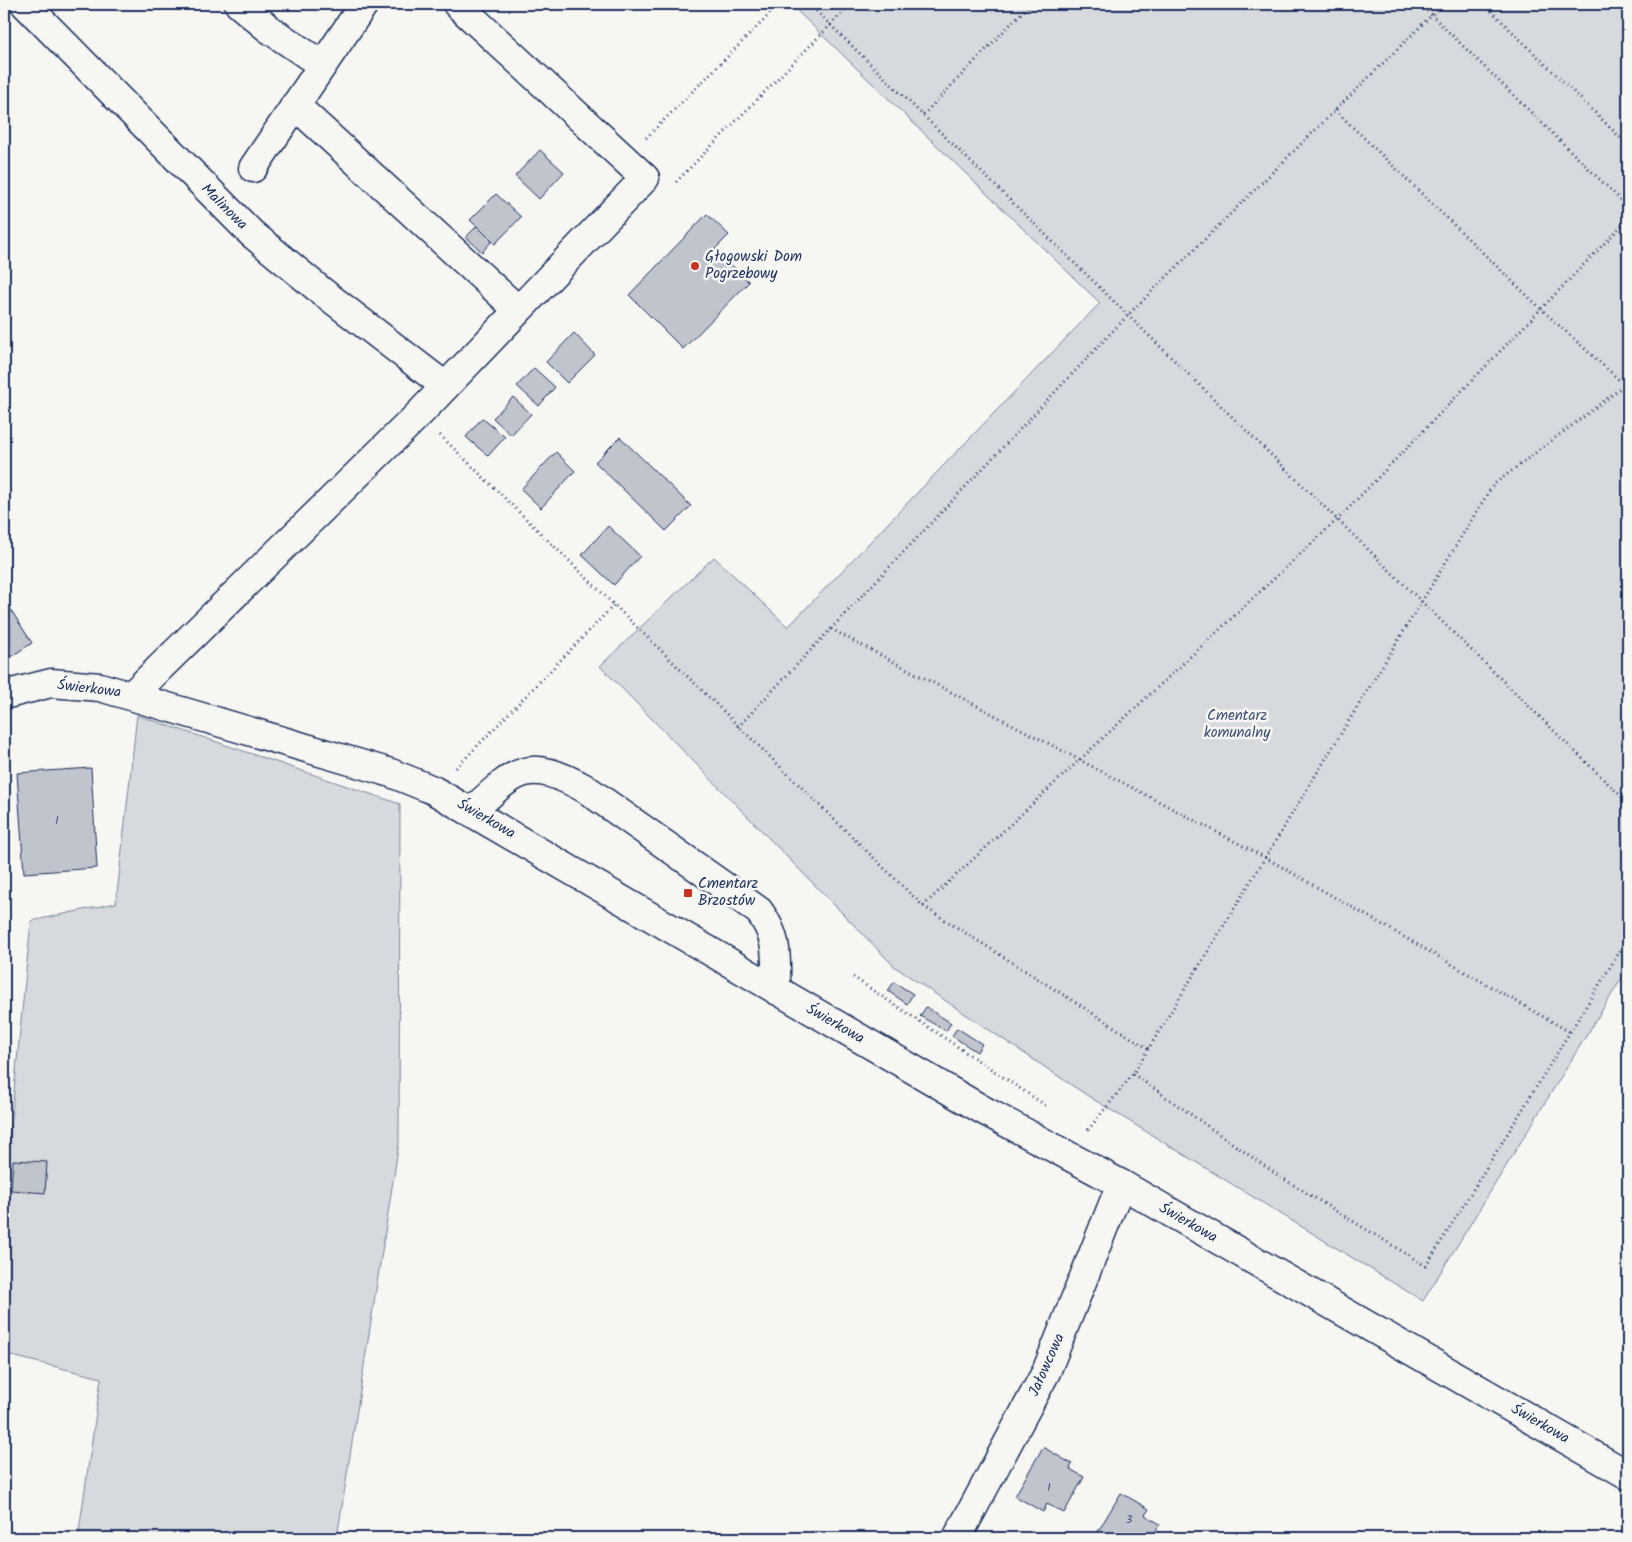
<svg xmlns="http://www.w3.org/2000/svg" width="1632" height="1542" viewBox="0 0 1632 1542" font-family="Kalam,sans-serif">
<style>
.green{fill:#d6d9dd;stroke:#78849e}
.building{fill:#c0c4cd;stroke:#1b2f5e}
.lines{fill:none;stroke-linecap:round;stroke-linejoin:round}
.minor-casing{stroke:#1b2f5e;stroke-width:31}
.path{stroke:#1b2f5e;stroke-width:3;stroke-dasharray:1 4;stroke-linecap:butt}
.minor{stroke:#f6f6f2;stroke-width:28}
.poi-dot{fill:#c8321e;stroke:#f6f6f2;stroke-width:2}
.labels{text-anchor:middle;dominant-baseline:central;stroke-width:5;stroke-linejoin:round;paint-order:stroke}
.number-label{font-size:12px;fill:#44547a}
.street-label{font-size:15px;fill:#1b2f5e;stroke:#f6f6f2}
.poi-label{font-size:15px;fill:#1b2f5e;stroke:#f6f6f2;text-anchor:start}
.park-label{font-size:15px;fill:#405177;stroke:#f6f6f2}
</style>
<rect width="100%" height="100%" fill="#f6f6f2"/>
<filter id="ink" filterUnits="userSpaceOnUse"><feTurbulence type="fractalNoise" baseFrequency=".02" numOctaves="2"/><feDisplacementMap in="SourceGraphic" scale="10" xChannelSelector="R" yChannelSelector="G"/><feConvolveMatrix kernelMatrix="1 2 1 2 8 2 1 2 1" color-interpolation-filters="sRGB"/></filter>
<g filter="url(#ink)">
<g class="green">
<polygon points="790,4 1628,4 1628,968 1423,1301 1088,1096 895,967 600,666 714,557 788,627 1100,303"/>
<polygon points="137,715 400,804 399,1143 337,1538 78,1538 101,1378 4,1354 4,1191 31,921 116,903"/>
</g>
<g class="building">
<polygon points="540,150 564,172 539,199 515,176"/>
<polygon points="496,194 521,217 495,244 470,220"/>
<polygon points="707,214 729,235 715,249 749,282 683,349 629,295"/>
<polygon points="477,226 492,241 482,252 466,237"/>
<polygon points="574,333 595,355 567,383 546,362"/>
<polygon points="534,368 555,387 539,406 517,386"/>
<polygon points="513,397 531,414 511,435 493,418"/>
<polygon points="482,418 505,437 488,456 466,437"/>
<polygon points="620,437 691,506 666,531 595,462"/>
<polygon points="556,452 575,471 541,508 521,489"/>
<polygon points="608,526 640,556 614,585 582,555"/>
<polygon points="4,599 32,643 4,661"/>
<polygon points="91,768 97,868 24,873 17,773"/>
<polygon points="894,982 913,994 907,1004 888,991"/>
<polygon points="926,1007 951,1023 946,1031 920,1016"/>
<polygon points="957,1028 982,1044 977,1052 952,1036"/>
<polygon points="13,1160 47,1162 45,1193 11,1190"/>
<polygon points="1043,1447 1072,1464 1070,1469 1084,1477 1064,1513 1047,1504 1043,1512 1015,1496"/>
<polygon points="1121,1493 1149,1509 1145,1515 1160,1524 1151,1538 1094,1538"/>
</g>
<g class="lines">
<defs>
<g id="minor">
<polyline points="25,4 251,233 320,290 445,386"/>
<polyline points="239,4 269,29 322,65"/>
<polyline points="295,105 518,310"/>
<polyline points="253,168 364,4"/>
<polyline points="4,695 51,683 100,687 391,773 433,790 983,1110 1121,1184 1628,1475"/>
<polyline points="132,695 420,413 645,178 457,4"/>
<path d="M 472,811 C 517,769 528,757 586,789 L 759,911 C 779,938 776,957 776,990"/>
<polyline points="957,1538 1046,1372 1121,1184"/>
</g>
</defs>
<use href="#minor" class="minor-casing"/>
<g class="path">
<polyline points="809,4 1628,803"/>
<polyline points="1420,4 1628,207"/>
<polyline points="1484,4 1628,145"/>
<polyline points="1335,110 1541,309 1628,388"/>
<polyline points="923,115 1030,4"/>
<polyline points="646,138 780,4"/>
<polyline points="676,182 851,4"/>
<polyline points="440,435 923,906 1149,1049"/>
<polyline points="831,629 1266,858 1570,1032"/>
<polyline points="738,727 1128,315 1443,4"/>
<polyline points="456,768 614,605"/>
<polyline points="923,906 1338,519 1628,219"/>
<polyline points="853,977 1048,1107"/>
<polyline points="1133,1074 1279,1176 1426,1266 1628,938"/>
<polyline points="1088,1130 1133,1074 1493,485 1628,383"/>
</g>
<use href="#minor" class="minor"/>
</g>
</g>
<g class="poi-dot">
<circle cx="695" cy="266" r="5"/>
<rect x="683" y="888" width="10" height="10" rx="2.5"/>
</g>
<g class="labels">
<g class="number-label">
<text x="57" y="820">1</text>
<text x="1049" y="1487">1</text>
<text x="1129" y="1519">3</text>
</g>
<g class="street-label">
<text transform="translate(224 207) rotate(45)">Malinowa</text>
<text transform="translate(89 689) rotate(7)">Świerkowa</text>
<text transform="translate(486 819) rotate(30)">Świerkowa</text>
<text transform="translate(835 1024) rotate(30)">Świerkowa</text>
<text transform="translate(1188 1223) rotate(30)">Świerkowa</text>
<text transform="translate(1047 1365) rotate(-66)">Jałowcowa</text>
<text transform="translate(1540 1424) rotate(30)">Świerkowa</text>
</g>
<g class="poi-label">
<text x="705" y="257">Głogowski Dom<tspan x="705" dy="17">Pogrzebowy</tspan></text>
<text x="698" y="884">Cmentarz<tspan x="698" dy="17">Brzostów</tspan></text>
</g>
<g class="park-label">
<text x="1237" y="716">Cmentarz<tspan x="1237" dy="17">komunalny</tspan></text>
</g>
</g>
<rect width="1632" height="1542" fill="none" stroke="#f6f6f2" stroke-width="20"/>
<rect x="10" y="10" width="1612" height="1522" fill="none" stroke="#1b2f5e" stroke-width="2" filter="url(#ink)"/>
</svg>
